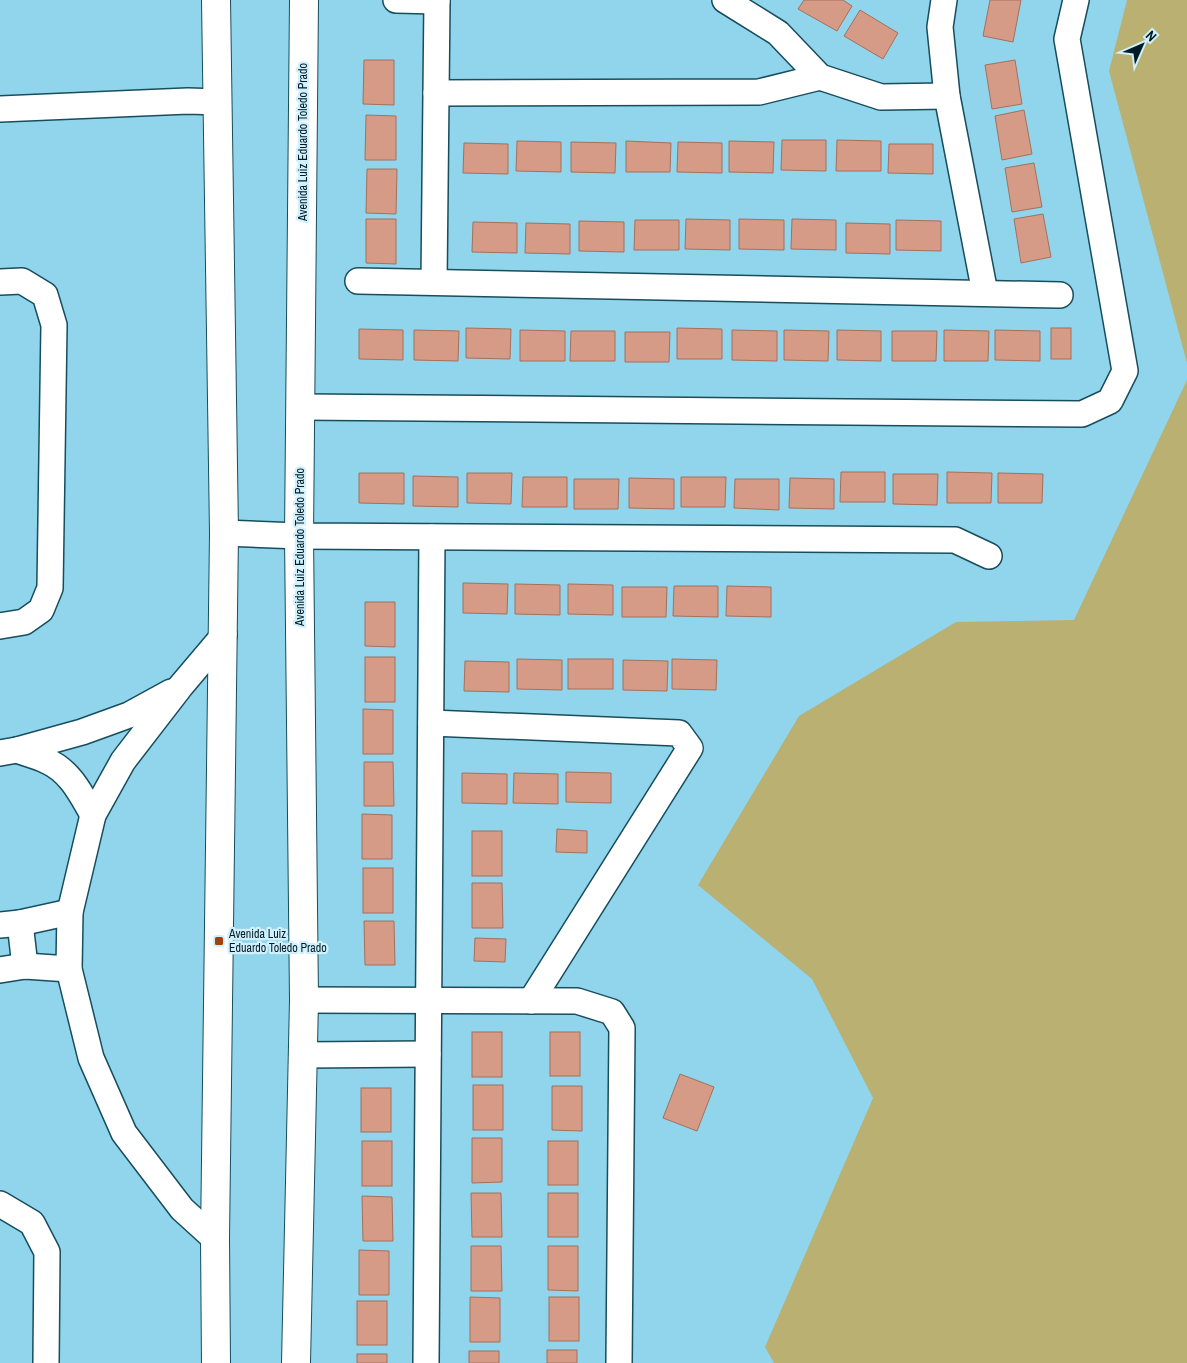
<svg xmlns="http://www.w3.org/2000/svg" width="1187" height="1363" viewBox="0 0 1187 1363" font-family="'Archivo Narrow',sans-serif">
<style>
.green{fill:#b9b072}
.building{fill:#d59b86;stroke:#a66f5b}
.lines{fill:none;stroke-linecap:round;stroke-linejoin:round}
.minor-casing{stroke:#174d5d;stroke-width:28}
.secondary-casing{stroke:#174d5d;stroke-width:30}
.minor{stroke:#fff;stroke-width:25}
.secondary{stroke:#fff;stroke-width:28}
.poi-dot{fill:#a43f12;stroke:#cff0fc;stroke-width:2}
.labels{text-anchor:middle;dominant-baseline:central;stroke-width:4.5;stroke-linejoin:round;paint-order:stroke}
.street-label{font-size:12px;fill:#001b24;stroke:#cff0fc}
.poi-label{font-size:12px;fill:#001b24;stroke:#cff0fc;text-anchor:start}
</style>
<rect width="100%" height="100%" fill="#90d5ec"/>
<g class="green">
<polygon points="1127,0 1187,0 1187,363 1109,71"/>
<polygon points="1187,380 1187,1363 774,1363 765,1347 873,1098 812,979 698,885 799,716 956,622 1074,620"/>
</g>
<g class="building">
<polygon points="804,0 843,0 852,6 837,31 798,9"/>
<polygon points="990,0 1021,0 1013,42 983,36"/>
<polygon points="860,10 898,33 883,59 844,36"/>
<polygon points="364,60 394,60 394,105 363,104"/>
<polygon points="1015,60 1022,104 992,109 985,65"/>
<polygon points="1024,110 1032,154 1002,160 995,116"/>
<polygon points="366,115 396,116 396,160 365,160"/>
<polygon points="782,140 826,140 826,171 781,170"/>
<polygon points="837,140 881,141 881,171 836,171"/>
<polygon points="517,141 561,142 561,172 516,171"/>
<polygon points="626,141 671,143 670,172 626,172"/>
<polygon points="729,141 774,142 773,173 729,172"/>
<polygon points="571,142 616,143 615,173 571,172"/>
<polygon points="678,142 722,143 722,173 677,172"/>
<polygon points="464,143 508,144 508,174 463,173"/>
<polygon points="889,144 933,144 933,174 888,173"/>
<polygon points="1034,163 1042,207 1012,212 1005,168"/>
<polygon points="367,169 397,169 396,214 366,213"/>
<polygon points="1043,214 1051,257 1021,263 1014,219"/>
<polygon points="366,219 396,219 396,264 366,263"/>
<polygon points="686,219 730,220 730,250 685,249"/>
<polygon points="739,219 784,220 784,250 739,249"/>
<polygon points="792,219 836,220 836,250 791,249"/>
<polygon points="635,220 679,220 679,250 634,250"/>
<polygon points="896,220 941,221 941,251 896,250"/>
<polygon points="579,221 624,222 624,252 579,251"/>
<polygon points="473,222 517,223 517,253 472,252"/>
<polygon points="526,223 570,224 570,254 525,253"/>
<polygon points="846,223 890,224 890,254 846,253"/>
<polygon points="466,328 511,329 510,359 466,358"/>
<polygon points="677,328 722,329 722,359 677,359"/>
<rect x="1051" y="328" width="20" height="31"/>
<polygon points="359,329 403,330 403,360 359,359"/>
<polygon points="414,330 459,331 458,361 414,360"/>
<polygon points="520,330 565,331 565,361 520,361"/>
<polygon points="732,330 777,331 777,361 732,360"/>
<polygon points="784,330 829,331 828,361 784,360"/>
<polygon points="837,330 881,331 881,361 837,360"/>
<polygon points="944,330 989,331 988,361 944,361"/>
<polygon points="995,330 1040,331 1040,361 995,360"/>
<polygon points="571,331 615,331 615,361 570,361"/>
<polygon points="892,331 937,331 936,361 892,361"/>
<polygon points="625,332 670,332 669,362 625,362"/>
<polygon points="841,472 885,472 885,502 840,502"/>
<polygon points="947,472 992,473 991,503 947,503"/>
<polygon points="359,473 404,473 404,504 359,503"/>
<polygon points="467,473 512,473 511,504 467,503"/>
<polygon points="998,473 1043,474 1042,503 998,503"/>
<polygon points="893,474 938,474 937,505 893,504"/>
<polygon points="413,476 458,477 458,507 413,506"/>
<polygon points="523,477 567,477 567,507 522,507"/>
<polygon points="681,477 726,477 725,507 681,507"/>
<polygon points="629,478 674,479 674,509 629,508"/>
<polygon points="790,478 834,479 834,509 789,508"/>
<polygon points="574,479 619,479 618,509 574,509"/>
<polygon points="735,479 779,479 779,510 734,508"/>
<polygon points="463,583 508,584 507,614 463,613"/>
<polygon points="515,584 560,585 560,615 515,614"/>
<polygon points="568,584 613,585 613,615 568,614"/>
<polygon points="674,586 718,586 718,617 673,616"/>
<polygon points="727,586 771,587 771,617 726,616"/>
<polygon points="622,587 667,587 666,617 622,617"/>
<polygon points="365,602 395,602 395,647 365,646"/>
<rect x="365" y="657" width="30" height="45"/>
<polygon points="517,659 562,660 562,690 517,689"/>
<rect x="568" y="659" width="45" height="30"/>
<polygon points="672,659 717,660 716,690 672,689"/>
<polygon points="623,660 668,661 667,691 623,690"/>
<polygon points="465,661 509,662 509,692 464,691"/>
<polygon points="363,709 393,710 393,754 363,754"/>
<polygon points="364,762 393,762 394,806 364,806"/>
<polygon points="566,772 611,773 611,803 566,802"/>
<polygon points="462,773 507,774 507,804 462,803"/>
<polygon points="514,773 558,774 558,804 513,803"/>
<polygon points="362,814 392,815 392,859 362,859"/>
<polygon points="557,829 587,831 587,853 556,852"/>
<rect x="472" y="831" width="30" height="45"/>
<rect x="363" y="868" width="30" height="45"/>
<polygon points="472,883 502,883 503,928 472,928"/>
<polygon points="364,921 394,921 395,965 365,965"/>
<polygon points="475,938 506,939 505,962 474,961"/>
<rect x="472" y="1032" width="30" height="45"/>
<rect x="550" y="1032" width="30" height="44"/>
<polygon points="680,1074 714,1087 697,1131 663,1118"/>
<rect x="473" y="1085" width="30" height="45"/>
<polygon points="552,1086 582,1086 582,1131 552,1130"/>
<rect x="361" y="1088" width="30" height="44"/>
<polygon points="472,1138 502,1138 502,1182 472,1183"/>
<rect x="362" y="1141" width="30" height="45"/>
<rect x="548" y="1141" width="30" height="44"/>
<polygon points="471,1193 501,1193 502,1237 472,1237"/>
<rect x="548" y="1193" width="30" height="44"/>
<polygon points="362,1196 392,1197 393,1241 363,1241"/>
<polygon points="471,1246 501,1246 502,1291 471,1291"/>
<polygon points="548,1246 578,1246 578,1291 548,1290"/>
<polygon points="359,1250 389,1251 389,1295 359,1295"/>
<polygon points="470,1297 500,1298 500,1342 470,1342"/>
<rect x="549" y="1297" width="30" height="44"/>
<rect x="357" y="1301" width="30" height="44"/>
<rect x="547" y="1350" width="30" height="13"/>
<rect x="469" y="1351" width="30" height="12"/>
<rect x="357" y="1354" width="30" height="9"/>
</g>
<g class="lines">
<defs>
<g id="minor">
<polyline points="396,0 437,1"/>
<polyline points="725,0 778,33 820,77 881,97 947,96"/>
<polyline points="944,0 940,27 947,96 985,293"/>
<polyline points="436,93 759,92 820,77"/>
<polyline points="0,109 188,101 218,102"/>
<polyline points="358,281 1060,295"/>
<polyline points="0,282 22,281 45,295 54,325 50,588 41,610 24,622 0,626"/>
<polyline points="434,282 437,0"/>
<polyline points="301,407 1082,414 1110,401 1125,371 1067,39 1076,0"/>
<polyline points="224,533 299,536 955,540 989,556"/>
<polyline points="431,723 679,733 690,748 531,1001"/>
<path d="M 17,750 C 27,754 38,756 47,761 C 70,771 81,794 93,815"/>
<polyline points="0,753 17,750 82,732 129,715 171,692"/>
<polyline points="20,923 25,966"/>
<polyline points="0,925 20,923 70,912"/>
<polyline points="0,970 25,966 69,969"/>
<polyline points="304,1000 577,1001 612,1012 622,1028 619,1363"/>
<polyline points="303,1055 428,1054"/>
<polyline points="0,1204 32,1223 47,1252 46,1363"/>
<polyline points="215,1239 182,1209 124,1133 91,1058 69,969 70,912 93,815 123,761 180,687 224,635"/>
<polyline points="426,1363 432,537"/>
</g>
<g id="secondary">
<polyline points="216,0 224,533 215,1239 216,1363"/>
<polyline points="296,1363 304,1000 299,536 304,0"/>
</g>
</defs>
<use href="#minor" class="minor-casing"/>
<use href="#secondary" class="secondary-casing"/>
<use href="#minor" class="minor"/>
<use href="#secondary" class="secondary"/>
</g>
<rect class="poi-dot" x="214" y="936" width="10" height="10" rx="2.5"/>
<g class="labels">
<g class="street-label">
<text transform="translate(303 142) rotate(-90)">Avenida Luiz Eduardo Toledo Prado</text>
<text transform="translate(300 547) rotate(-90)">Avenida Luiz Eduardo Toledo Prado</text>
</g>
<g class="poi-label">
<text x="229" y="934">Avenida Luiz<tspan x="229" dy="14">Eduardo Toledo Prado</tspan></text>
</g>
</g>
<g transform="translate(1142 45) rotate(45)" stroke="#cff0fc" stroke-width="4" paint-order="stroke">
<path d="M0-4L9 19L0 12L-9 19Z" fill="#001b24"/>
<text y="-8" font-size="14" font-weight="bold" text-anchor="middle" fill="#001b24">N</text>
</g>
</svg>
